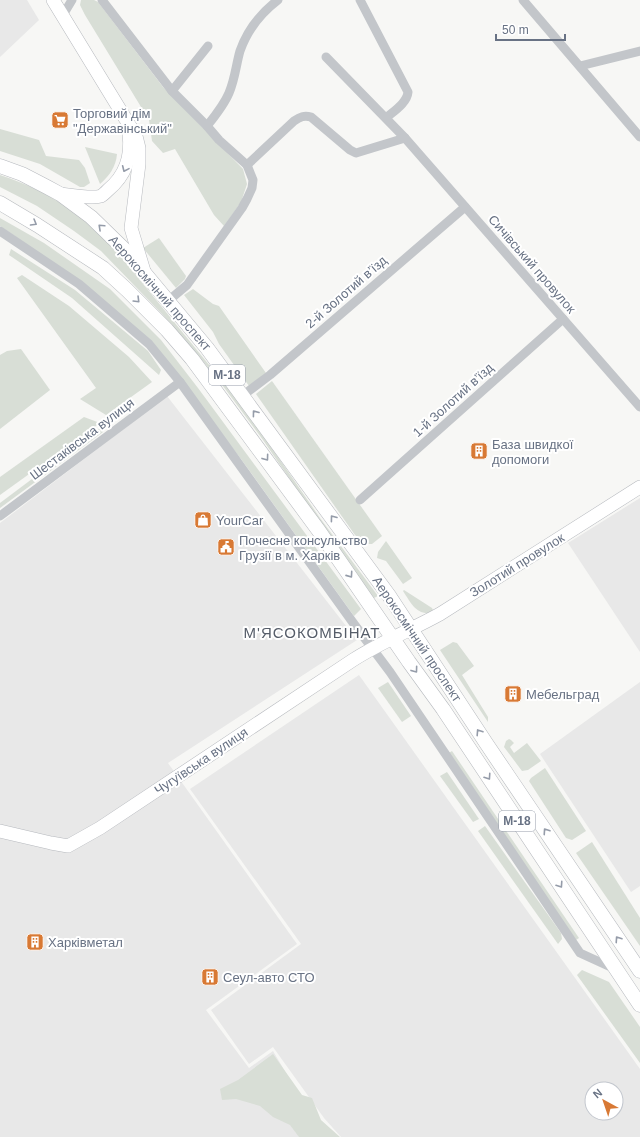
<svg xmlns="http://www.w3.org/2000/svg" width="640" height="1137" viewBox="0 0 640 1137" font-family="Arial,sans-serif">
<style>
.built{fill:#e8e8e8;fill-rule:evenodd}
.green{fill:#d8ded6}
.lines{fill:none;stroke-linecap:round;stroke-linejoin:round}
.secondary-casing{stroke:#b6b9be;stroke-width:14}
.primary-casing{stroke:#b6b9be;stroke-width:15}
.street{stroke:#c3c6ca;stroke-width:9}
.secondary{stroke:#fff;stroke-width:13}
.primary{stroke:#fff;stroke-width:14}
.oneway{stroke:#959ca9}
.labels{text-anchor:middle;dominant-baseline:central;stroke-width:4;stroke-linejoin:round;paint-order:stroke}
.shield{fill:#fff;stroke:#959ca9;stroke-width:1}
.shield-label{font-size:12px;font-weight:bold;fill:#687284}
.poi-label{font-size:13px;fill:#687284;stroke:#fff;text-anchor:start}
.street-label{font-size:13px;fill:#687284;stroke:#fff}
.quarter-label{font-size:15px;letter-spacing:1px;fill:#565d69;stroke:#fff}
</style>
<rect width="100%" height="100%" fill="#f7f7f5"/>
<g class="built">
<polygon points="0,0 27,0 39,20 0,57"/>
<polygon points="167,396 357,640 168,763 297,944 206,1010 249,1068 273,1051 318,1127 328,1137 0,1137 0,523"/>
<polygon points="640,498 640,652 568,543"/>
<path d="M 359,675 L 640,1069 L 640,1137 L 341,1137 L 324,1118 L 273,1047 L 249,1064 L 211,1010 L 301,944 L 190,789 ZM 592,1089 L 616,1089 L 616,1113 L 592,1113 Z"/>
<polygon points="640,682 640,886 631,892 540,754"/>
</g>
<g class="green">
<polygon points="81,0 94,0 98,2 163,87 243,169 247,184 241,202 224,226 214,215 175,149 163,153 152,141 149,120 85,15 80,5"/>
<polygon points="0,129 39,140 46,156 79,160 85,168 90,183 84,187 80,187 40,164 0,151"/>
<path d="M 85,147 L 117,154 C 116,167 109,176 100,184 Z"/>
<path d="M 0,175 C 52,192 81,214 118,253 L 227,387 L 258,428 L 320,518 L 378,596 L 374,598 L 320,523 L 263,440 L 217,378 L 162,314 L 101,251 L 74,231 L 37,206 L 0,187 Z"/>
<polygon points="0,218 44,243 110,289 161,340 198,388 361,609 354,616 241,459 151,342 15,236 0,226"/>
<polygon points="159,238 186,276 185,279 176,288 143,248"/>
<polygon points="11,249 75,290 148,351 161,370 159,375 72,298 9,255"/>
<polygon points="22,275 69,306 129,357 152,382 106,415 80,399 96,388 17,278"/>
<polygon points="193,289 213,304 219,306 266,373 249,386 219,344 213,332 184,295"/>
<polygon points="21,349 50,390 0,429 0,355 7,351"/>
<polygon points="272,381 382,536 372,544 366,544 355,535 256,394"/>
<polygon points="84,417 100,423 0,495 0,477"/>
<polygon points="100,428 103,432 0,508 0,503"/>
<polygon points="386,541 412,578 403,584 386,561 377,558 378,552"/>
<path d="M 404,590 L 432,608 L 434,612 C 417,617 411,603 403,591 Z"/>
<polygon points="453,642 457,643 474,666 462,675 488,717 488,722 440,650"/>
<polygon points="388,682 411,716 402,722 378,688"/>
<polygon points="509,739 511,740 514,743 510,747 514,753 527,743 541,761 528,770 522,771 504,747 506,741"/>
<polygon points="452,751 579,938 576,940 447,754"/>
<polygon points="545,768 586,831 572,840 566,838 529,781 531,778"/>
<polygon points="447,772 479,819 473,822 440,776"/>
<polygon points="485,826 561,933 562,939 558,944 478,831"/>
<polygon points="592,842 640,918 640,946 576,853"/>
<polygon points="582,970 609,982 640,1027 640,1063 577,975"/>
<polygon points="273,1054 302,1095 312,1098 321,1120 340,1137 299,1137 290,1125 273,1117 260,1106 236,1099 222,1100 220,1089 238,1080"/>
</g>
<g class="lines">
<defs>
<g id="secondary">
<polyline points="53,0 136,136 139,148 139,164 131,228 144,271"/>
<path d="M 60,194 C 69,195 93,199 101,196 C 103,195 106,192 108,190 C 125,176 132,157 129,134"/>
<path d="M 0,831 L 51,843 L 68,846 L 100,828 L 353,660 C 381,642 411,630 440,614 L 640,487"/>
</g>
<g id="primary">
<polyline points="0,166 22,174 47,187 60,194 91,217 127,252 207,348 390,597 486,743 640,971"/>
<polyline points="0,203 37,225 103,268 127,290 167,330 192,359 319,531 409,662 443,709 640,1005"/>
</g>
</defs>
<use href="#secondary" class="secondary-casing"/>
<use href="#primary" class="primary-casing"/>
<g class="street">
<polyline points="102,0 172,91"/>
<path d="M 360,0 L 408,92 C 407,103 394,111 386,118"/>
<polyline points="523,0 640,137"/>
<polyline points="63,15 72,0"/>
<polyline points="326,57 405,138 640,407"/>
<polyline points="580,66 640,51"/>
<path d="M 207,126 C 215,116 224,105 229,93 C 235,79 236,65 240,51 C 247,31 261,13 278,0"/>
<path d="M 247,165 L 294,121 C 300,117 304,115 311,117 L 350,150 L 356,153 L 405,138"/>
<polyline points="0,231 79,284 149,344 180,382 354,624 390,672 580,953 615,969"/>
<polyline points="168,301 187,285 242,208 247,199 252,188 253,180 247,165 219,140 207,126 172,91 208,46"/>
<polyline points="242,396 270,375 465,207"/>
<polyline points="360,500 563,319"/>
<polyline points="0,516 180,382"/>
</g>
<use href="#secondary" class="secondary"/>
<use href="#primary" class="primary"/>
</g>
<defs><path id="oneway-chevron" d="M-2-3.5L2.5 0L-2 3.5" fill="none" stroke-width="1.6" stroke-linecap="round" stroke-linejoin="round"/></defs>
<g class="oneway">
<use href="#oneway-chevron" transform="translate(125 169) rotate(114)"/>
<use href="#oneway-chevron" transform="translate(34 223) rotate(30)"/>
<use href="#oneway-chevron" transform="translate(101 227) rotate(-137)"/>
<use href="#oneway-chevron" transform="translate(137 300) rotate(45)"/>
<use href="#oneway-chevron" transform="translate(255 413) rotate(-127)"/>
<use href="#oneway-chevron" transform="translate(266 458) rotate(54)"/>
<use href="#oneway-chevron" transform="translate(333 518) rotate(-127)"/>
<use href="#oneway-chevron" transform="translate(350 575) rotate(55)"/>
<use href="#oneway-chevron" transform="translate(415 670) rotate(54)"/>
<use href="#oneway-chevron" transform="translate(479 732) rotate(-123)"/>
<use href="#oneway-chevron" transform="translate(488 777) rotate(56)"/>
<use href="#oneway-chevron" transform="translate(546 831) rotate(-124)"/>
<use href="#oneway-chevron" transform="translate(560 885) rotate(56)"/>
<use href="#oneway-chevron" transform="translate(618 939) rotate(-124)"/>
</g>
<defs>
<symbol id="supermarket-square" viewBox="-11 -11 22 22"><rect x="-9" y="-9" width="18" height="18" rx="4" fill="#d87934" stroke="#fff"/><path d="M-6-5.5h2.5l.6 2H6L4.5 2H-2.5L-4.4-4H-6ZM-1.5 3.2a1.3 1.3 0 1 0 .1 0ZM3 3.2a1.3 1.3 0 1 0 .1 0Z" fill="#fff"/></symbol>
<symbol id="building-square" viewBox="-11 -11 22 22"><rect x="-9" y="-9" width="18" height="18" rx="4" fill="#d87934" stroke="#fff"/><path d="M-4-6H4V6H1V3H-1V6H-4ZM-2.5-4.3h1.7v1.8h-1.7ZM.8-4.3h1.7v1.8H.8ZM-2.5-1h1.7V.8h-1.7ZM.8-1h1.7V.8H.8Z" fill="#fff"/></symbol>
<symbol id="shop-square" viewBox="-11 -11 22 22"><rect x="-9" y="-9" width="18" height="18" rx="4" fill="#d87934" stroke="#fff"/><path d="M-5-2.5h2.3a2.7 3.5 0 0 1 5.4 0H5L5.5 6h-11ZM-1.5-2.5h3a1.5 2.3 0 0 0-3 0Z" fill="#fff"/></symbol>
<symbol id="civic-square" viewBox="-11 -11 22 22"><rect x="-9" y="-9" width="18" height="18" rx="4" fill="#d87934" stroke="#fff"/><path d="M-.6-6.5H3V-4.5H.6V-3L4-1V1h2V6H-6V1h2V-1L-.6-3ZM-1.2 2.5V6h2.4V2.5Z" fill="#fff"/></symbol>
</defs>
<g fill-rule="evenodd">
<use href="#supermarket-square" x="50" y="110" width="20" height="20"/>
<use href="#building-square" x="469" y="441" width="20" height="20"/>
<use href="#shop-square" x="193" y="510" width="20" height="20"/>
<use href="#civic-square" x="216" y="537" width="20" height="20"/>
<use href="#building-square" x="503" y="684" width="20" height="20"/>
<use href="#building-square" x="25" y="932" width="20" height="20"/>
<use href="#building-square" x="200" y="967" width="20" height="20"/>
</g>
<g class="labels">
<g class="shield">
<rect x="209" y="365" width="36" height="20" rx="3"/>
<rect x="499" y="811" width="36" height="20" rx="3"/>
</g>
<g class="shield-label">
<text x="227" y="375">М-18</text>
<text x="517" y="821">М-18</text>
</g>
<g class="poi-label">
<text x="73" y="113">Торговий дім<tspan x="73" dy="15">"Державінський"</tspan></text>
<text x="492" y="444">База швидкої<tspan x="492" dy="15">допомоги</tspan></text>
<text x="216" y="520">YourCar</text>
<text x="239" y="540">Почесне консульство<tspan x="239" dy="15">Грузії в м. Харків</tspan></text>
<text x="526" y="694">Мебельград</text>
<text x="48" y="942">Харківметал</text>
<text x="223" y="977">Сеул-авто СТО</text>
</g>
<g class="street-label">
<text transform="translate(532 264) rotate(49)">Сичівський провулок</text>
<text transform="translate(346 292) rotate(-41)">2-й Золотий в’їзд</text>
<text transform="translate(160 293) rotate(49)">Аерокосмічний проспект</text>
<text transform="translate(453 400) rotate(-42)">1-й Золотий в’їзд</text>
<text transform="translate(82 439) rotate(-37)">Шестаківська вулиця</text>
<text transform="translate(517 565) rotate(-32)">Золотий провулок</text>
<text transform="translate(417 639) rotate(56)">Аерокосмічний проспект</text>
<text transform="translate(201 761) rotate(-34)">Чугуївська вулиця</text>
</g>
<g class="quarter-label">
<text x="312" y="632">М'ЯСОКОМБІНАТ</text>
</g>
</g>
<g transform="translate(604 1101) rotate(320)"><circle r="19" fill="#ffffff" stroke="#c3c7ce"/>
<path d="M0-3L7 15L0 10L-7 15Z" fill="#d87934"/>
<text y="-6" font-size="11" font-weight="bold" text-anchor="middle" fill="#687284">N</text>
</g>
<path d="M496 34v6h69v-6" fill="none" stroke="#687284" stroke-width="2"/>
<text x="502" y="34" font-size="12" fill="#687284" stroke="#ffffff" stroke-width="3" paint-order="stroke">50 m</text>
</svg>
